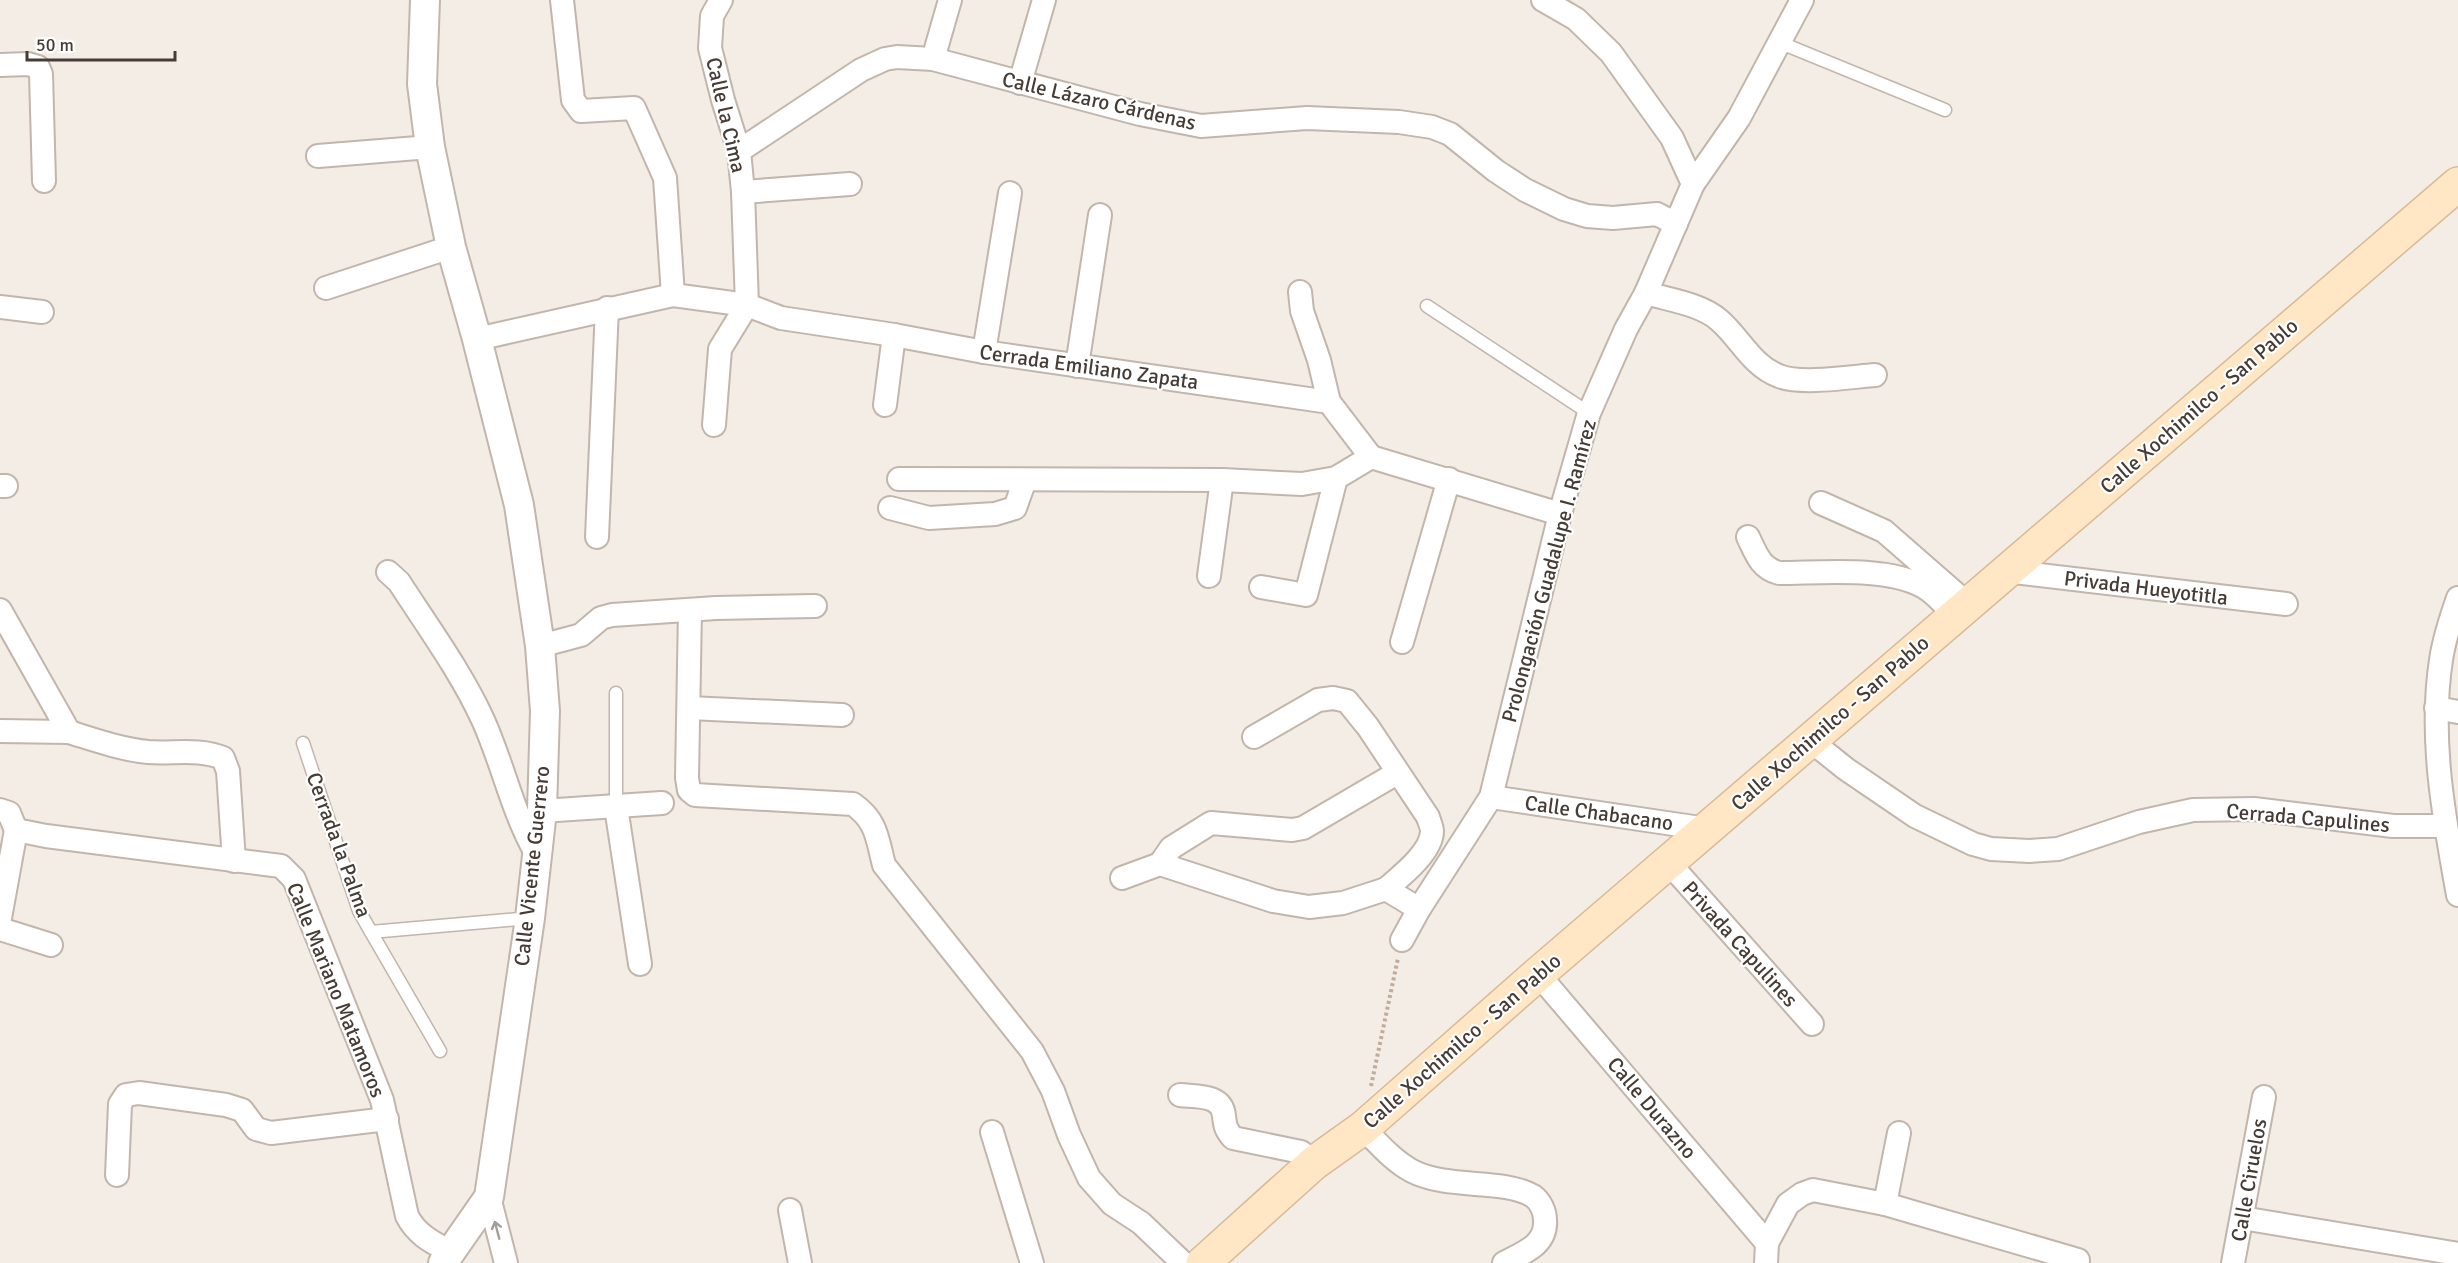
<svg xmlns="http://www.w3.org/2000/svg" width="2458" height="1263" viewBox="0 0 2458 1263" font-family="Signika,sans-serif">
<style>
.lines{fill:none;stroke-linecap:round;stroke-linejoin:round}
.service-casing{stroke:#c2b5ab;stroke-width:15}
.minor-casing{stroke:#c2b5ab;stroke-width:26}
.tertiary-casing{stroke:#c2b5ab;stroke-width:32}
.secondary-casing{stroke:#d8ba97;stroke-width:36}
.path{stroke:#c1ab99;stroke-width:4;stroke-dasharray:3 3;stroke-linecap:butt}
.service{stroke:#fff;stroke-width:12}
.minor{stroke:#fff;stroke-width:22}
.tertiary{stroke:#fff;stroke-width:28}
.secondary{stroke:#ffe6c4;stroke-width:33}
.oneway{stroke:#a29e9a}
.labels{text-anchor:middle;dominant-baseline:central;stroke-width:4.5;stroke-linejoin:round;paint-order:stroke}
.street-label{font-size:21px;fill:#463c35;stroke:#fff}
</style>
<rect width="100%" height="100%" fill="#f3ede6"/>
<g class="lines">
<defs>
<g id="service">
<polyline points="1781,43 1945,110"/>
<polyline points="1427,306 1589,413"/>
<polyline points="616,693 616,807"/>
<polyline points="303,743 359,911 371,932 530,918"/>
<polyline points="371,932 440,1051"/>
</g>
<g id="minor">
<polyline points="562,0 573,100 581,111 634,108 665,178 673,295"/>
<polyline points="1543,0 1576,19 1611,53 1672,138 1693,184"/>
<polyline points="933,59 950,0"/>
<polyline points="0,65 28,64 38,67 41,74 44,181"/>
<polyline points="1020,83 1044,0"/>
<polyline points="739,151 861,70 885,59 897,57 933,59 1140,114 1201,126 1307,118 1399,122 1432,127 1450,134 1496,171 1525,190 1564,209 1587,216 1613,218 1657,214 1676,224"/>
<polyline points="318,156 430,147"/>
<polyline points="743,192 850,184"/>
<polyline points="326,288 451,247"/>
<polyline points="1300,292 1302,311 1319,360 1329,402"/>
<path d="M 1646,293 C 1669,300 1701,304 1719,320 C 1740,338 1752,366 1779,376 C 1801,385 1850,377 1875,375"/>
<polyline points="0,307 42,312"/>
<polyline points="477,339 673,295 747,305 781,318 894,335 984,352 1329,402 1371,457 1560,514"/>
<polyline points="984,352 1010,193"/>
<polyline points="1077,366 1100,215"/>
<polyline points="885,405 894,335"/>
<polyline points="714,425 720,349 747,305 743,192 739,151 723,100 710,48 712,16 721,0"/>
<polyline points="899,479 1222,480 1302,484 1336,478 1371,457"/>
<polyline points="0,486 6,486"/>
<polyline points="1821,503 1884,531 1955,593"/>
<polyline points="890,508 929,518 995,514 1015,508 1025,480"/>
<polyline points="597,537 607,308"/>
<path d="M 1748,537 C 1756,553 1760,568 1779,573 C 1821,573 1888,566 1924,587 C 1936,594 1945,605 1954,615"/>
<polyline points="2006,571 2286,604"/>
<path d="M 388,572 L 399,582 C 428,627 461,672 483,720 C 503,764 512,811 536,853"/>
<polyline points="1209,576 1222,480"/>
<polyline points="1261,587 1306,595 1336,478"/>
<path d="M 2458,598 C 2451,618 2444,639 2441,660 C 2429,738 2444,818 2458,895"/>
<path d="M 0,610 L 69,732 C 95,740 120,749 148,752 C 173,754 199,748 223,758 L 228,771 L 234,861"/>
<path d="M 690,610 L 687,778 L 689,790 L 695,795 L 853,804 C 877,821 877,838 884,865 L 1032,1051 L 1053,1091 L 1069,1135 L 1089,1178 L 1112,1204 L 1141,1223 L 1183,1263"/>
<polyline points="1402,642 1449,479"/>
<polyline points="540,646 581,635 601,618 612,615 716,608 815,606"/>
<polyline points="689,708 842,715"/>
<polyline points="2436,708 2458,712"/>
<polyline points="0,731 69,732"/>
<path d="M 1254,737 L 1318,700 L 1333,698 L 1347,701 L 1368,727 L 1428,817 C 1429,821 1432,827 1432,831 C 1432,852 1401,876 1386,889"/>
<polyline points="1811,741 1846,769 1915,816 1973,844 1991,849 2029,851 2058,849 2139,822 2193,810 2254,809 2393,826 2445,826"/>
<polyline points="1491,797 1707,829"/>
<polyline points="616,807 640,964"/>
<path d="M 0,810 L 9,813 L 16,830 L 46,836 L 281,866 L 294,879 L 382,1100 L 407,1216 C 417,1235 432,1242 450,1252"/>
<polyline points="542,811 662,803"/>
<polyline points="1669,863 1812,1024"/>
<polyline points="1160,864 1171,848 1211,823 1292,830 1303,828 1397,773"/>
<polyline points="1122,878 1160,864 1273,901 1309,907 1343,903 1386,889 1419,909"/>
<polyline points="0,918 16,830"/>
<polyline points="0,929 51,945"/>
<polyline points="1402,940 1419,909 1491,797 1560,514 1589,413 1626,329 1646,293 1693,184 1739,118 1802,0"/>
<polyline points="1538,974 1767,1243"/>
<path d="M 1180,1095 C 1197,1097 1222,1094 1224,1116 C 1225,1126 1226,1130 1233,1138 L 1301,1152 L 1314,1163"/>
<path d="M 1363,1128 C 1378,1143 1393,1161 1412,1171 C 1449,1190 1502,1178 1533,1196 C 1540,1201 1545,1211 1545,1220 C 1547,1245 1523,1253 1504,1263"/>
<polyline points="992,1132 1032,1263"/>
<polyline points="117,1175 120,1104 126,1095 139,1093 226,1105 242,1110 256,1129 271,1133 387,1119"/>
<polyline points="489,1197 506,1263"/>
<polyline points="1885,1204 1899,1133"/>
<polyline points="790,1210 800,1263"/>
<polyline points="2242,1218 2458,1254"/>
<polyline points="1766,1263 1767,1243 1788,1204 1802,1194 1813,1190 1885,1204 2078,1260"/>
<polyline points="2233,1263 2264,1097"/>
</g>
<polyline id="tertiary" points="425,0 422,84 430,147 451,247 477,339 519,505 540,646 545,711 542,811 530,918 489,1197 443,1263"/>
<polyline id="secondary" points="1203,1263 1314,1163 1363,1128 1538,974 2458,184"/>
</defs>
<use href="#service" class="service-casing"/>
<use href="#minor" class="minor-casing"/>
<use href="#tertiary" class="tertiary-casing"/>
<use href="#secondary" class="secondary-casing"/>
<polyline class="path" points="1371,1086 1398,958"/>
<use href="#service" class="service"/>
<use href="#minor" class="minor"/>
<use href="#tertiary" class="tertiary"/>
<use href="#secondary" class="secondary"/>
</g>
<defs><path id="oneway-shaft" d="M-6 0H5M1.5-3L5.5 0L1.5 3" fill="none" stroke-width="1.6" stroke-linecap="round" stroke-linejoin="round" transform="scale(1.5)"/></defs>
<use class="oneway" href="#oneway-shaft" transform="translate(497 1230) rotate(-105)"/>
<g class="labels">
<g class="street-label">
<text transform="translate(1099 101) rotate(13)">Calle Lázaro Cárdenas</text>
<text transform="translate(726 115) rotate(77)">Calle la Cima</text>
<text transform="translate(1089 367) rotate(8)">Cerrada Emiliano Zapata</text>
<text transform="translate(2199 406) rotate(-41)">Calle Xochimilco - San Pablo</text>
<text transform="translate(1549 571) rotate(-75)">Prolongación Guadalupe I. Ramírez</text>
<text transform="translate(2146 588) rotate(7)">Privada Hueyotitla</text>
<text transform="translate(1830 723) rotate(-41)">Calle Xochimilco - San Pablo</text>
<text transform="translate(1599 813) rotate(8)">Calle Chabacano</text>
<text transform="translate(2308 818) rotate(5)">Cerrada Capulines</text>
<text transform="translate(339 845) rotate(70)">Cerrada la Palma</text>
<text transform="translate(532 866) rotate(-84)">Calle Vicente Guerrero</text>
<text transform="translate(1740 944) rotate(48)">Privada Capulines</text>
<text transform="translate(336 990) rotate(68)">Calle Mariano Matamoros</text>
<text transform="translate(1462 1041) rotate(-41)">Calle Xochimilco - San Pablo</text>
<text transform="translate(1652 1108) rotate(50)">Calle Durazno</text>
<text transform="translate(2249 1180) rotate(-80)">Calle Ciruelos</text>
</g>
</g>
<path d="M27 51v9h148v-9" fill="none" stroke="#463c35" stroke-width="3"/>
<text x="36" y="51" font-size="18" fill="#463c35" stroke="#ffffff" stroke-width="4.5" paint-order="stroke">50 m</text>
</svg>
